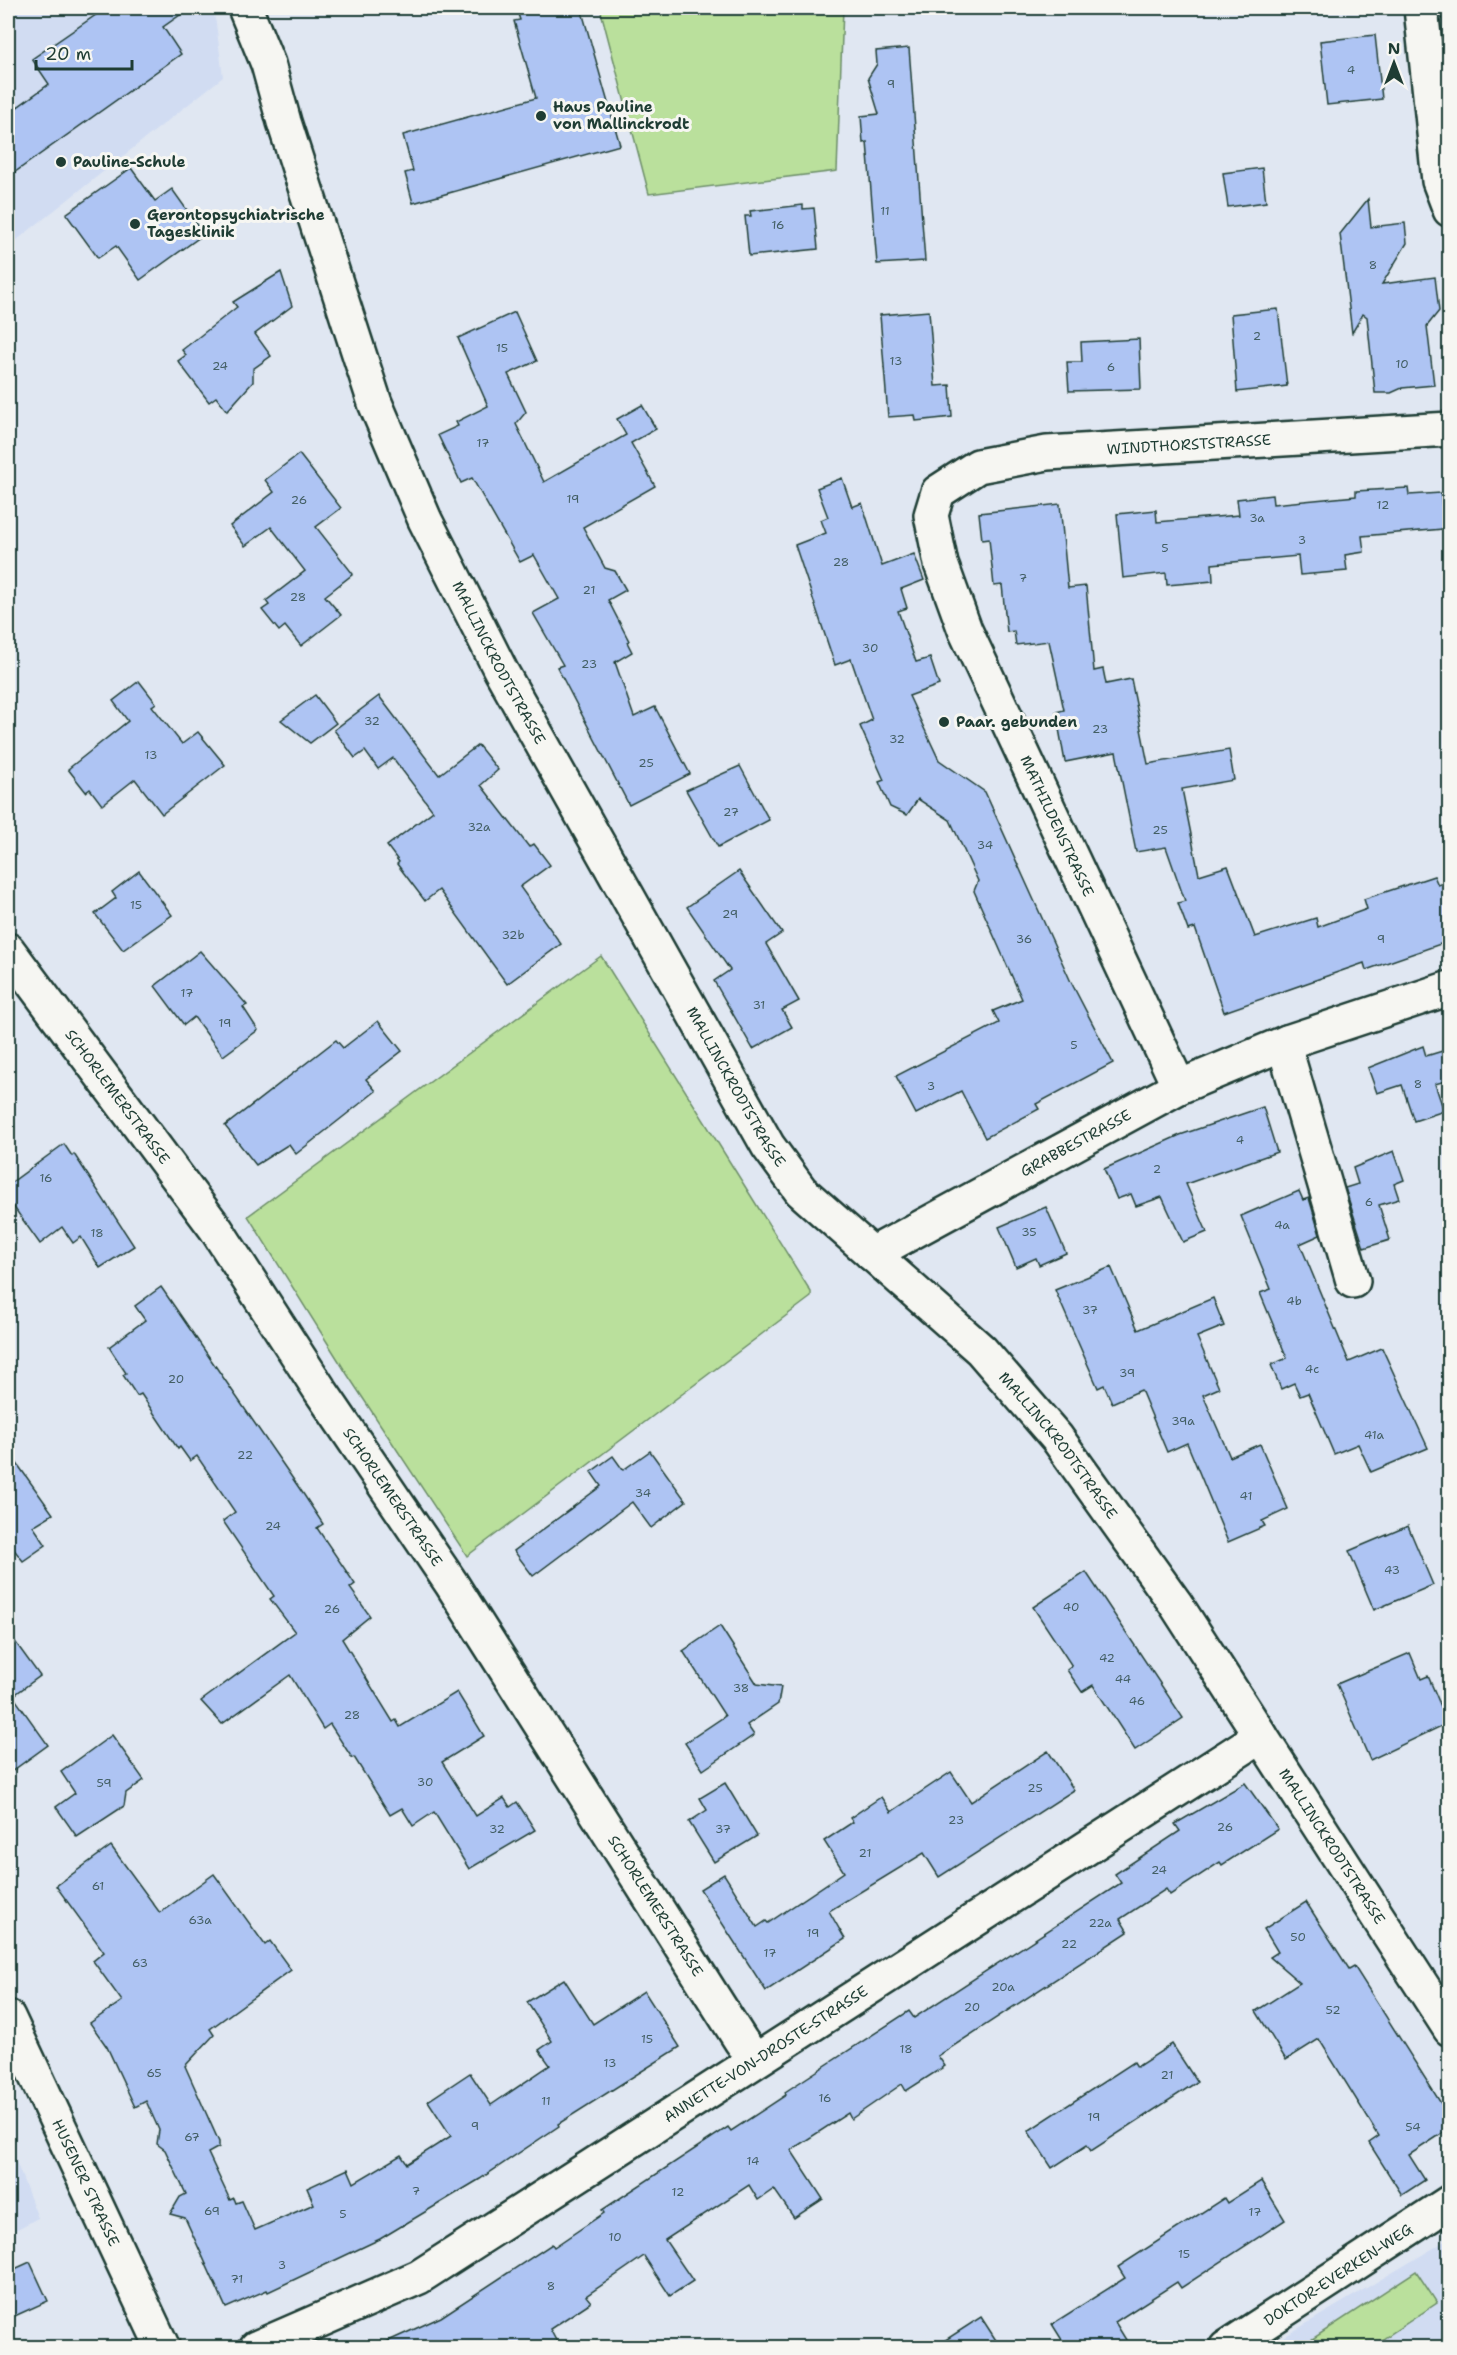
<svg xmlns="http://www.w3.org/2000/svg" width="1457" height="2355" viewBox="0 0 1457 2355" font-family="'Shantell Sans',sans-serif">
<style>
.built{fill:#d1dcf2}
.green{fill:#bae09c;stroke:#6c8e68;stroke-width:1.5}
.building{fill:#aec4f3;stroke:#1f3d34;stroke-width:1.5}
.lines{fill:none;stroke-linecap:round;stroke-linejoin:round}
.minor-casing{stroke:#1f3d34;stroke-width:38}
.minor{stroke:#f6f6f2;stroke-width:33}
.poi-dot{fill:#1f3d34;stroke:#f6f6f2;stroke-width:2}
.labels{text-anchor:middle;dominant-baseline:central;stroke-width:6;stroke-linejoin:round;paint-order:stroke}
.number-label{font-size:12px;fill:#435f64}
.poi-label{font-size:15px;font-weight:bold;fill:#1f3d34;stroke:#f6f6f2;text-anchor:start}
.street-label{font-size:15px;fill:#1f3d34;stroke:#f6f6f2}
</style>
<rect width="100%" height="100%" fill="#e0e7f2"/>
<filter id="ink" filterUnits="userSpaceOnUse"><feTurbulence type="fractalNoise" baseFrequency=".0167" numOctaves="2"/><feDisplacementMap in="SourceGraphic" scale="12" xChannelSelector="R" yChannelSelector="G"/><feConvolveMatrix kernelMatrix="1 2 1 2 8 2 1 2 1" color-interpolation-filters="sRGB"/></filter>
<g filter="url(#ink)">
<g class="built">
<polygon points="8,8 212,8 216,23 223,77 8,247"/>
<polygon points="8,2141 38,2218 8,2234"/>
<polygon points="1449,2239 1449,2347 1267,2347"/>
</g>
<g class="green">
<polygon points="600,8 843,8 837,171 649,194"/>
<polygon points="601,956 811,1292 811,1297 467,1556 347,1374 248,1216"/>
<polygon points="1416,2271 1437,2303 1371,2347 1300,2347"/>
</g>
<g class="building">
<polygon points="106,8 190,8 163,27 181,54 8,177 8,114 49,84 32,59"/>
<polygon points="516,8 581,8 620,145 413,203 405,173 413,171 403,135 536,98 514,21 520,20"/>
<polygon points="1375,35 1382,99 1327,105 1320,41"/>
<polygon points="909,48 925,261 877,264 867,142 863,143 861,116 879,114 868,78 877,64 876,51"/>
<polygon points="131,168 155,201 172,189 204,234 140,280 116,246 98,258 66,214"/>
<polygon points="1262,168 1266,202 1228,207 1223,173"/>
<polygon points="1368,199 1371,227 1405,223 1407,243 1382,284 1435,277 1439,311 1427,326 1434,385 1402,388 1391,393 1375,393 1367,317 1363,314 1352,333 1340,234"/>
<polygon points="803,205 803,209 814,208 818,249 749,256 745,216 751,216 750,211"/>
<polygon points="281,272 292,306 255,334 271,356 253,369 253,382 227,411 216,397 209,402 178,361 186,355 182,350 237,307 233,302"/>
<polygon points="1278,309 1287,386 1237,392 1231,314"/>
<polygon points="929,311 935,386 950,385 952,417 916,421 915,415 888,417 880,315"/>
<polygon points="515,312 537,361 508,374 526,412 516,424 544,482 626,435 617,419 642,405 656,429 631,443 655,486 583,527 605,568 615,571 626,590 608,600 629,641 627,642 632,652 615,662 634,717 655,707 690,774 629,805 557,667 563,665 533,613 559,599 534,555 520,562 472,478 461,483 438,435 458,426 456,422 488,406 458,338"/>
<polygon points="1139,339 1141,389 1069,391 1067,362 1082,362 1081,342"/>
<polygon points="299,454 341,508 316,527 353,574 325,596 341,615 301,646 285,626 279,631 262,610 269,605 266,601 305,571 271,527 245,546 230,526 274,492 265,480"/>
<polygon points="842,478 852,507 862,503 882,566 914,554 924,580 901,589 907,608 898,611 916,662 930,658 939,685 909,696 939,760 985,792 1071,982 1113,1063 1036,1104 1039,1109 985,1138 961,1091 916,1114 896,1076 999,1023 993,1011 1022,999 974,891 978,881 950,820 918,799 907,815 890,807 879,782 884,780 860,726 872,720 851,659 835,665 795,545 826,533 821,520 828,517 817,488"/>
<polygon points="1408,488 1409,495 1441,493 1443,529 1362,536 1364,552 1345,555 1347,571 1300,575 1298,556 1212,564 1213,581 1167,585 1166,573 1123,578 1117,514 1156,510 1157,522 1239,515 1237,499 1272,495 1273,504 1356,496 1356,491"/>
<polygon points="1060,504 1068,588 1086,586 1094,671 1103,669 1106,684 1131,679 1148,764 1229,750 1234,780 1182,789 1199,875 1228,866 1255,937 1316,918 1318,927 1367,909 1364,899 1434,876 1438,885 1449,881 1449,941 1366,970 1364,963 1224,1012 1195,928 1188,930 1178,903 1185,901 1166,847 1136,852 1116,752 1065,762 1056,712 1064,710 1049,641 1016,645 1014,631 1007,632 1002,585 994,586 989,539 982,540 979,513"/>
<polygon points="139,681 156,703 152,706 182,744 198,732 225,765 162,814 135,779 102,805 90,789 86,792 68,769 128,721 113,701"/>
<polygon points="315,695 336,723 310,743 281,720"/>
<polygon points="379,696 439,775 478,745 498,770 481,785 529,847 534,844 550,865 520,887 561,944 507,984 439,890 425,901 397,864 399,862 387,846 433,811 393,758 378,769 365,751 355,758 334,730"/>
<polygon points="740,766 769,820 718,847 686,790"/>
<polygon points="139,871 172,915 123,950 95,914 116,898 112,892"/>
<polygon points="739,871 782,933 766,944 799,1001 782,1010 792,1027 753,1049 714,981 730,970 687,907"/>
<polygon points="200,951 247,1005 243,1007 258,1030 223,1056 194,1017 184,1025 155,986"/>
<polygon points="378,1021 402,1051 366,1079 376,1091 296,1154 289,1144 256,1165 225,1126 336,1040 343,1048"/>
<polygon points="1423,1046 1426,1056 1449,1049 1449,1080 1435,1084 1444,1111 1414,1121 1402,1085 1377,1093 1368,1068"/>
<polygon points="1263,1107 1277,1152 1186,1184 1207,1232 1183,1242 1162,1197 1136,1206 1131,1194 1117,1199 1104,1169 1180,1135"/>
<polygon points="64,1144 72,1156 74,1154 134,1246 100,1268 81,1237 73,1243 62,1227 40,1244 8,1199 8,1185"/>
<polygon points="1394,1151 1404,1180 1394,1184 1399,1199 1379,1205 1390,1240 1364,1248 1345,1188 1358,1184 1353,1168"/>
<polygon points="1299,1191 1303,1200 1309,1198 1320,1235 1300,1244 1349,1362 1382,1348 1428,1448 1371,1472 1358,1444 1334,1454 1308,1393 1300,1396 1294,1383 1281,1389 1271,1365 1287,1358 1260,1293 1271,1289 1241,1216"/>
<polygon points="1046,1207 1066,1253 1039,1265 1036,1258 1016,1267 999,1227"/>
<polygon points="1111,1267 1138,1330 1213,1298 1224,1326 1197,1337 1219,1388 1203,1395 1230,1457 1260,1444 1266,1458 1288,1509 1262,1521 1265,1526 1228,1542 1187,1443 1167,1452 1141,1390 1112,1403 1104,1385 1098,1388 1055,1290"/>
<polygon points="161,1287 304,1495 323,1524 317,1528 355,1584 350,1588 370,1616 342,1639 393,1722 396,1720 400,1727 457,1692 484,1736 442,1762 476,1816 504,1798 510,1807 517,1802 535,1830 469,1869 434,1812 413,1826 402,1808 390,1815 354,1757 352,1758 330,1724 323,1729 290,1675 222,1724 201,1701 295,1632 270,1599 274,1596 223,1521 235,1512 197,1456 190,1461 180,1447 178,1449 141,1394 137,1396 123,1375 126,1373 109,1347 145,1320 135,1306"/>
<polygon points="8,1451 53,1514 33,1526 46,1545 23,1561 8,1542"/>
<polygon points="650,1451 686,1501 651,1528 632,1502 533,1576 514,1551 601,1486 591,1472 613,1456 623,1470"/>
<polygon points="1408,1526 1433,1585 1374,1610 1349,1551"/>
<polygon points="1086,1572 1183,1718 1135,1750 1093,1685 1082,1692 1067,1670 1072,1666 1033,1607"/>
<polygon points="720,1626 757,1684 781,1687 778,1704 747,1725 754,1735 703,1770 685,1743 725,1716 683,1651"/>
<polygon points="8,1632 40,1676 13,1696 48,1745 8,1774"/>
<polygon points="1410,1653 1421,1679 1428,1676 1448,1723 1370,1760 1337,1684"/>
<polygon points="112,1735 144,1780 126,1793 124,1806 77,1837 56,1807 75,1793 61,1772"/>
<polygon points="1048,1751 1074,1790 939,1877 924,1853 829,1911 845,1939 766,1991 700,1889 724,1874 757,1927 766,1921 768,1923 844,1872 824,1841 853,1822 850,1818 881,1797 891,1812 951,1772 971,1802"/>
<polygon points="725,1783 757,1836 714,1862 689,1822 707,1810 700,1798"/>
<polygon points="1245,1783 1278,1829 1222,1865 1220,1862 1170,1895 1166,1889 1120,1919 1128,1932 938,2056 945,2066 906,2091 902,2084 851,2119 848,2113 791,2150 823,2199 794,2218 774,2189 758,2200 749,2185 665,2240 693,2281 670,2296 644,2256 586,2296 591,2302 550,2329 560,2348 373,2348 441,2317 552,2244 554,2247 604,2213 602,2210 728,2127 731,2131 786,2095 785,2092 788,2090 909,2011 914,2018 1121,1883 1115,1874 1180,1831 1175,1824"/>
<polygon points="111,1846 160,1913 214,1874 265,1945 270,1941 291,1970 210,2029 214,2035 185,2066 219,2142 219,2147 208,2153 230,2200 234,2198 236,2203 242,2201 255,2230 314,2204 307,2188 348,2169 354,2183 401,2155 407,2164 451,2136 428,2101 470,2073 491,2105 550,2065 539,2050 552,2041 527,2002 564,1979 593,2024 644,1991 680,2047 558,2124 559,2126 480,2179 380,2239 268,2292 267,2290 226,2308 185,2218 170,2214 180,2197 186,2194 165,2150 157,2144 159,2130 146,2101 135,2107 107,2047 90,2023 122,2001 93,1961 104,1952 56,1886"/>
<polygon points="1306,1902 1349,1969 1354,1966 1449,2116 1449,2129 1409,2155 1425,2180 1402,2195 1369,2143 1379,2136 1319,2039 1286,2060 1256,2011 1300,1983 1270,1957 1278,1952 1264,1929"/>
<polygon points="1172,2044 1197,2082 1091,2151 1087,2145 1052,2168 1028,2131 1134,2062 1137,2067"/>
<polygon points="1261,2181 1285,2220 1181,2288 1177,2282 1115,2322 1131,2348 1067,2348 1052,2324 1125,2278 1118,2267 1224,2198 1227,2203"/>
<polygon points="30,2262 48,2301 8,2319 8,2272"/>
<polygon points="981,2317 1001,2348 933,2348"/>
</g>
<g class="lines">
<defs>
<g id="minor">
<path id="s1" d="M 245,8 L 268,64 L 284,122 L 375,403 L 425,520 L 501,671 L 768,1146 L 801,1191 L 981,1350 L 1057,1438 L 1175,1603 L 1450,2029"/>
<polyline points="1421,8 1439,181 1450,210"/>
<path id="s2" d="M 8,950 L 216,1229 L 320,1390 L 451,1583 L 741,2041 L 755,2060"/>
<polyline points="1287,1042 1287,1055 1353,1281"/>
<path id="s3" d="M 1179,1087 L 965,630 L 941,564 L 931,515 L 938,492 L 978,466 L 1047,453 L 1450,429"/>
<path id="s4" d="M 872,1254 L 1179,1087 L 1287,1042 L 1450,988"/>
<path id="s5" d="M 8,2017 L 163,2348"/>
<path id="s6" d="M 256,2348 L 419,2277 L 1261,1736"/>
<path id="s7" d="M 1226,2348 L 1450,2202"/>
</g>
</defs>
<use href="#minor" class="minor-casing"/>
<use href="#minor" class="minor"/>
</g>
</g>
<g class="poi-dot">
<circle cx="541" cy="116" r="6"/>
<circle cx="61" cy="162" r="6"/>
<circle cx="135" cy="224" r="6"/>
<circle cx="944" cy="722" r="6"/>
</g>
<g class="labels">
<g class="number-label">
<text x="1351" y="70">4</text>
<text x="891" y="84">9</text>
<text x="885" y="211">11</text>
<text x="778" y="225">16</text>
<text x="1373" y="265">8</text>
<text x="1257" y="336">2</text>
<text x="502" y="348">15</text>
<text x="896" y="361">13</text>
<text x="1402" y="364">10</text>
<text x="220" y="366">24</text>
<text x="1111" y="367">6</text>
<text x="483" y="443">17</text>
<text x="573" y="499">19</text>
<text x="299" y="500">26</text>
<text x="1383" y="505">12</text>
<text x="1257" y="518">3a</text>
<text x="1302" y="540">3</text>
<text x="1165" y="548">5</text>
<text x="841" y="562">28</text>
<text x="1023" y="578">7</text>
<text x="589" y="590">21</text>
<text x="298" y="597">28</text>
<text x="870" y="648">30</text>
<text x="589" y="664">23</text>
<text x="372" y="721">32</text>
<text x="1100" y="729">23</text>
<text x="897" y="739">32</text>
<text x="151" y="755">13</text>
<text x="646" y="763">25</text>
<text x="731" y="812">27</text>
<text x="479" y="827">32a</text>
<text x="1160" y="830">25</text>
<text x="985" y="845">34</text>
<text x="136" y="905">15</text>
<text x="730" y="914">29</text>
<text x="513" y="935">32b</text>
<text x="1024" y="939">36</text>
<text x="1381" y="939">9</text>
<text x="187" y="993">17</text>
<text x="759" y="1005">31</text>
<text x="225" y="1023">19</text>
<text x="1074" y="1045">5</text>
<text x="1418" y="1084">8</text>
<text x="931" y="1086">3</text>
<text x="1240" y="1140">4</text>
<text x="1157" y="1169">2</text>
<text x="46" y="1178">16</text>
<text x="1369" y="1202">6</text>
<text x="1282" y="1225">4a</text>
<text x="1029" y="1232">35</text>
<text x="97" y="1233">18</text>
<text x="1294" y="1301">4b</text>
<text x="1090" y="1310">37</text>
<text x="1312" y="1369">4c</text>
<text x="1127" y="1373">39</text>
<text x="176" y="1379">20</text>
<text x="1183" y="1421">39a</text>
<text x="1374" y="1435">41a</text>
<text x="245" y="1455">22</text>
<text x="643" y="1493">34</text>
<text x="1246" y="1496">41</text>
<text x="273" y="1526">24</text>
<text x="1392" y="1570">43</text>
<text x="1071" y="1607">40</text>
<text x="332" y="1609">26</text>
<text x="1107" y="1658">42</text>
<text x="1123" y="1679">44</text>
<text x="741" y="1688">38</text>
<text x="1137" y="1701">46</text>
<text x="352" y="1715">28</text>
<text x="425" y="1782">30</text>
<text x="104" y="1783">59</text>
<text x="1035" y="1788">25</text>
<text x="956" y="1820">23</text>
<text x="1225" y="1827">26</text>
<text x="497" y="1829">32</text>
<text x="723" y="1829">37</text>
<text x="865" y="1853">21</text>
<text x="1159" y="1870">24</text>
<text x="98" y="1886">61</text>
<text x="200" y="1920">63a</text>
<text x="1100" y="1923">22a</text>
<text x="813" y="1933">19</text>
<text x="1298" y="1937">50</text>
<text x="1069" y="1944">22</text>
<text x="770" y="1953">17</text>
<text x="140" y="1963">63</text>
<text x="1003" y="1987">20a</text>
<text x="972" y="2007">20</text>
<text x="1333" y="2010">52</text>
<text x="647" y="2039">15</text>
<text x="906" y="2049">18</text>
<text x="610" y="2063">13</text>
<text x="154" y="2073">65</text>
<text x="1167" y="2075">21</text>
<text x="825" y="2098">16</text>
<text x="546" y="2101">11</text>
<text x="1094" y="2117">19</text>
<text x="475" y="2126">9</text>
<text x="1413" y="2127">54</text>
<text x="192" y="2137">67</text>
<text x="753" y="2161">14</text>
<text x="416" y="2191">7</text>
<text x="678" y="2192">12</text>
<text x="212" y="2211">69</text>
<text x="1255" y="2212">17</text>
<text x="343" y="2214">5</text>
<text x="615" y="2237">10</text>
<text x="1184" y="2254">15</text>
<text x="282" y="2265">3</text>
<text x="237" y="2279">71</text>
<text x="551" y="2286">8</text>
</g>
<g class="poi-label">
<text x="553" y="107">Haus Pauline<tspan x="553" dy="17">von Mallinckrodt</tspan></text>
<text x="73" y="162">Pauline-Schule</text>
<text x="147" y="215">Gerontopsychiatrische<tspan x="147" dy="17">Tagesklinik</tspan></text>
<text x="956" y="722">Paar. gebunden</text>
</g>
<g class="street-label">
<text stroke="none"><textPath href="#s3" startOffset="909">WINDTHORSTSTRASSE</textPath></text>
<text stroke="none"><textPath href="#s1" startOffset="704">MALLINCKRODTSTRASSE</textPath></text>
<text transform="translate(1057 826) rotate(65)">MATHILDENSTRASSE</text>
<text stroke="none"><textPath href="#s1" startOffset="1190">MALLINCKRODTSTRASSE</textPath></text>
<text stroke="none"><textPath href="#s2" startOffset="183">SCHORLEMERSTRASSE</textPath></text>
<text stroke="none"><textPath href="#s4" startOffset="232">GRABBESTRASSE</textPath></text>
<text stroke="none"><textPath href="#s1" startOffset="1676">MALLINCKRODTSTRASSE</textPath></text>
<text stroke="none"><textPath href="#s2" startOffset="669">SCHORLEMERSTRASSE</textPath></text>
<text stroke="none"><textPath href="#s1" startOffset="2162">MALLINCKRODTSTRASSE</textPath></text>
<text stroke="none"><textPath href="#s2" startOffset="1155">SCHORLEMERSTRASSE</textPath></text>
<text stroke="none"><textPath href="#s6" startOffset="590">ANNETTE-VON-DROSTE-STRASSE</textPath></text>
<text stroke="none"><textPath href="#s5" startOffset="183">HUSENER STRASSE</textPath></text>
<text stroke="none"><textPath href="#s7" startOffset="134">DOKTOR-EVERKEN-WEG</textPath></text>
</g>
</g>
<rect width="1457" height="2355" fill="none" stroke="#f6f6f2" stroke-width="30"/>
<rect x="15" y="15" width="1427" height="2325" fill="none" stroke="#1f3d34" stroke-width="2" filter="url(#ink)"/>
<g transform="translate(1394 63)" stroke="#f6f6f2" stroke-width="4.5" paint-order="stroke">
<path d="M0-4.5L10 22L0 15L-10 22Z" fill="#1f3d34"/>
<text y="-9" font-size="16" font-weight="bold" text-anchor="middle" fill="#1f3d34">N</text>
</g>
<path d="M36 60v9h96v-9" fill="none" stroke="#1f3d34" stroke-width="3"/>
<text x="45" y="60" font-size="18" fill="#1f3d34" stroke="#f6f6f2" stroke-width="4.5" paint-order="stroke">20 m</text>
</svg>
